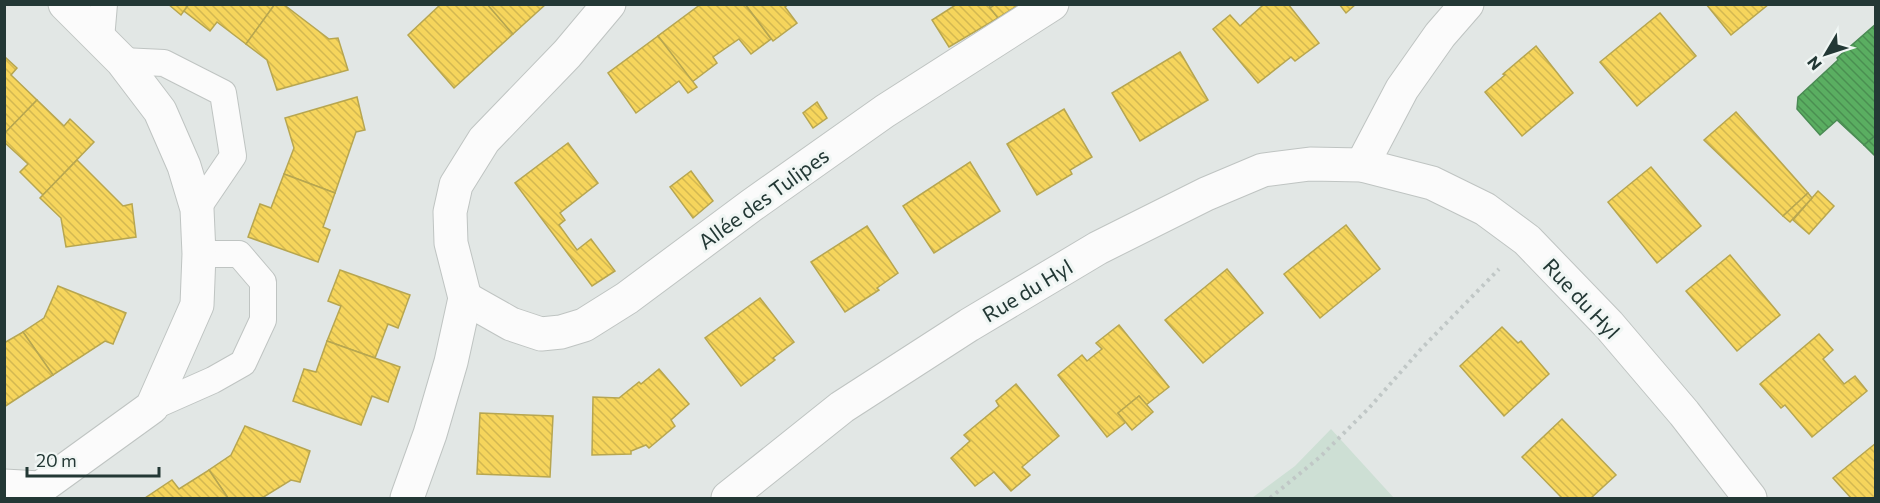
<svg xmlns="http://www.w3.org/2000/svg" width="1880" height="503" viewBox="0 0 1880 503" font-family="Commissioner,sans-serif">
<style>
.green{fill:#cddfd4}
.homes{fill:url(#homes-back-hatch);stroke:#b7a650;stroke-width:1.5}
.public{fill:url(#public-back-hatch);stroke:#4a8b54;stroke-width:1.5}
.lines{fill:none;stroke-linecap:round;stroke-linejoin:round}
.lane-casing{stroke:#bfc4c2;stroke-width:28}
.street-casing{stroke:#bfc4c2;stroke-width:35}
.path{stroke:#c0c7c6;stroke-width:4;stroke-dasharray:3 4.5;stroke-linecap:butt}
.lane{stroke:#fbfbfb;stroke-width:26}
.street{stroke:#fbfbfb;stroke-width:33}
.labels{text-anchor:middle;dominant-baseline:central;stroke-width:6;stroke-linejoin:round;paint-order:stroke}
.street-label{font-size:21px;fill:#233835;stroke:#f0f6f4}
</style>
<defs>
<pattern id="homes-back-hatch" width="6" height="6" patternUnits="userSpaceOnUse" patternTransform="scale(1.5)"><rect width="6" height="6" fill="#f6d55c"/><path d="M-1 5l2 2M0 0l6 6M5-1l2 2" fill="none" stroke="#d3b851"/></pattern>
<pattern id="public-back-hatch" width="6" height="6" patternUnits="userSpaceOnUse" patternTransform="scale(1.5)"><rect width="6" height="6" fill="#5aae61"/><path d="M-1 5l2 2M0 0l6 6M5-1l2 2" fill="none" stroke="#4a8f51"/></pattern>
</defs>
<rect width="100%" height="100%" fill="#e2e7e5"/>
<polygon class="green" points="1331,429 1394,498 1252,498 1295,466"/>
<g class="homes">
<polygon points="168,4 189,4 181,15"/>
<polygon points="189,4 275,4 246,44 217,22 210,31 184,11"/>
<polygon points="275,4 283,4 329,39 338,38 348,70 277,90 267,60 246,44"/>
<polygon points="441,4 487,4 513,34 454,88 408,35"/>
<polygon points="487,4 546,4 513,34"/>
<polygon points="701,4 745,4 771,39 751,54 739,39 713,57 717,63 692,82 658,36"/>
<polygon points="745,4 789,4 785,7 797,23 773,41"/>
<polygon points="957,4 988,4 998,18 949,47 932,20"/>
<polygon points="996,4 1020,4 998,18 990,8"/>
<polygon points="1261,4 1288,4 1319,43 1295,61 1291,57 1258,83 1213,29 1230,15 1240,26 1262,6"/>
<polygon points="1339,4 1356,4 1346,13"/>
<polygon points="1706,4 1769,4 1731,35"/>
<polygon points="1660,13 1696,56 1637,106 1600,62"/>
<polygon points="658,36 697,87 688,93 679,81 636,113 608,73"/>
<polygon points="1536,46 1573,93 1522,136 1485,92 1505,75 1503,74"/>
<polygon points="1180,52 1208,100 1140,141 1112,93"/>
<polygon points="4,56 17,68 11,75 37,100 4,134"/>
<polygon points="357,97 365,130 356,132 335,193 284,174 294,148 285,118"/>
<polygon points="37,100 64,126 70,119 94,142 43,195 20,172 28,164 4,142 4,134"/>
<polygon points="817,102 827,118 813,128 803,113"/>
<polygon points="1064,109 1092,157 1070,170 1072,174 1037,195 1007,144"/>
<polygon points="1736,112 1808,193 1783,216 1704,140"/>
<polygon points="568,143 598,183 560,213 565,220 559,225 577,250 591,239 615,271 592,286 515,183"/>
<polygon points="77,160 123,206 132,204 136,237 66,247 61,218 40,198"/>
<polygon points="970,162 1000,211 934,253 903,206"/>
<polygon points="1651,167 1701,226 1657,263 1608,202"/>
<polygon points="691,171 713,201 693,218 670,187"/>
<polygon points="284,174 335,193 323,227 330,230 318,262 248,237 260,204 271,208"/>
<polygon points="1818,191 1834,206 1809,234 1793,220"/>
<polygon points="1808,193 1812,198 1790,222 1783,216"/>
<polygon points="1346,225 1380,269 1320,318 1284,274"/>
<polygon points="867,226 898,273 877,288 879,290 845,312 811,262"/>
<polygon points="1730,255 1780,315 1737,351 1686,291"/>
<polygon points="1227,269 1263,313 1203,363 1165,320"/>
<polygon points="340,270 410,295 398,328 388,324 375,358 327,341 341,306 328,301"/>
<polygon points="58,286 126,313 113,344 105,341 53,375 23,332 44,318"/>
<polygon points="760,298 794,342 773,358 775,360 741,386 705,338"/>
<polygon points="1119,325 1169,387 1146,405 1139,396 1118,413 1126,422 1107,437 1058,375 1082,355 1087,361 1102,349 1096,343"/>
<polygon points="1502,327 1518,343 1521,341 1549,374 1504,416 1460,366"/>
<polygon points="23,332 53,375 4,407 4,343"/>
<polygon points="1819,334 1833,350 1823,359 1844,384 1855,376 1867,391 1812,437 1785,405 1781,408 1760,384"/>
<polygon points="327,341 400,367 388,402 372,396 361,425 293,401 304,369 316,372"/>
<polygon points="659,369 689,404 671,420 675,426 649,448 646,445 631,451 631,454 592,455 593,397 619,398 639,382 641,384"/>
<polygon points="1016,384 1059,436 1022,467 1030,475 1011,491 994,472 975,486 951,458 970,441 964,435 999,406 996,401"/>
<polygon points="1139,396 1153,412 1132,430 1118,413"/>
<polygon points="480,413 553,416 550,477 477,474"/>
<polygon points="1562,419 1616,475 1591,498 1562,498 1522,457"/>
<polygon points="245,426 310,451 300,482 291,480 262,498 228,498 209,470 231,455"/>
<polygon points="1876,443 1876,498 1851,498 1833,478"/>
<polygon points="209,470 228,498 145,498 172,480 179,489"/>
</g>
<g class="public">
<polygon points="1876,24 1876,135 1864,145 1837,120 1820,135 1797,109 1798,97 1838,60 1837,58"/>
<polygon points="1876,135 1876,157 1864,145"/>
</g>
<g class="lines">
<defs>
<g id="lane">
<polyline points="101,39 104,4"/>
<polyline points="122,61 164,63 223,93 233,156 197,209"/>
<polyline points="152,407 213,380 243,363 263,320 263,282 239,254 199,254"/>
</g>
<g id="street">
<polyline points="1362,165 1402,89 1440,35 1467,4"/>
<polyline points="465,298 511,324 541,334 561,332 584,325 627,298 752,205 885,111 1052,4"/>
<polyline points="4,486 40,488 152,407 197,305 199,254 197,209 184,166 160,111 122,61 65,4"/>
<polyline points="407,498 430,434 451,362 465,298 451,243 450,212 456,185 484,140 567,54 609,4"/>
<polyline points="728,498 842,407 969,325 1098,248 1206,194 1263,170 1310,164 1362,165 1432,183 1485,209 1527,240 1609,325 1684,413 1750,498"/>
</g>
</defs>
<use href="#lane" class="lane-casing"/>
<use href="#street" class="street-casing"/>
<polyline class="path" points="1270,498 1320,457 1369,408 1421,349 1499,269"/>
<use href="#lane" class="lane"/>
<use href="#street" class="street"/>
</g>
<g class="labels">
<g class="street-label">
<text transform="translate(763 198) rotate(-36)">Allée des Tulipes</text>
<text transform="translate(1027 290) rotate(-31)">Rue du Hyl</text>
<text transform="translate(1582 298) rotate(47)">Rue du Hyl</text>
</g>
</g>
<rect width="1880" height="503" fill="none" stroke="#233835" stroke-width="12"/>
<g transform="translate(1826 54) rotate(231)" stroke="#f0f6f4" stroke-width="4.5" paint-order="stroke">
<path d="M0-4.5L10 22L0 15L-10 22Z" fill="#233835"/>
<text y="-9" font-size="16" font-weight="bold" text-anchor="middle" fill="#233835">N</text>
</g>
<path d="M27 467v9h132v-9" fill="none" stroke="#233835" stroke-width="3"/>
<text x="36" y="467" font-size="18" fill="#233835" stroke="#f0f6f4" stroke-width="4.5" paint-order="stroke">20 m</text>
</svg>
